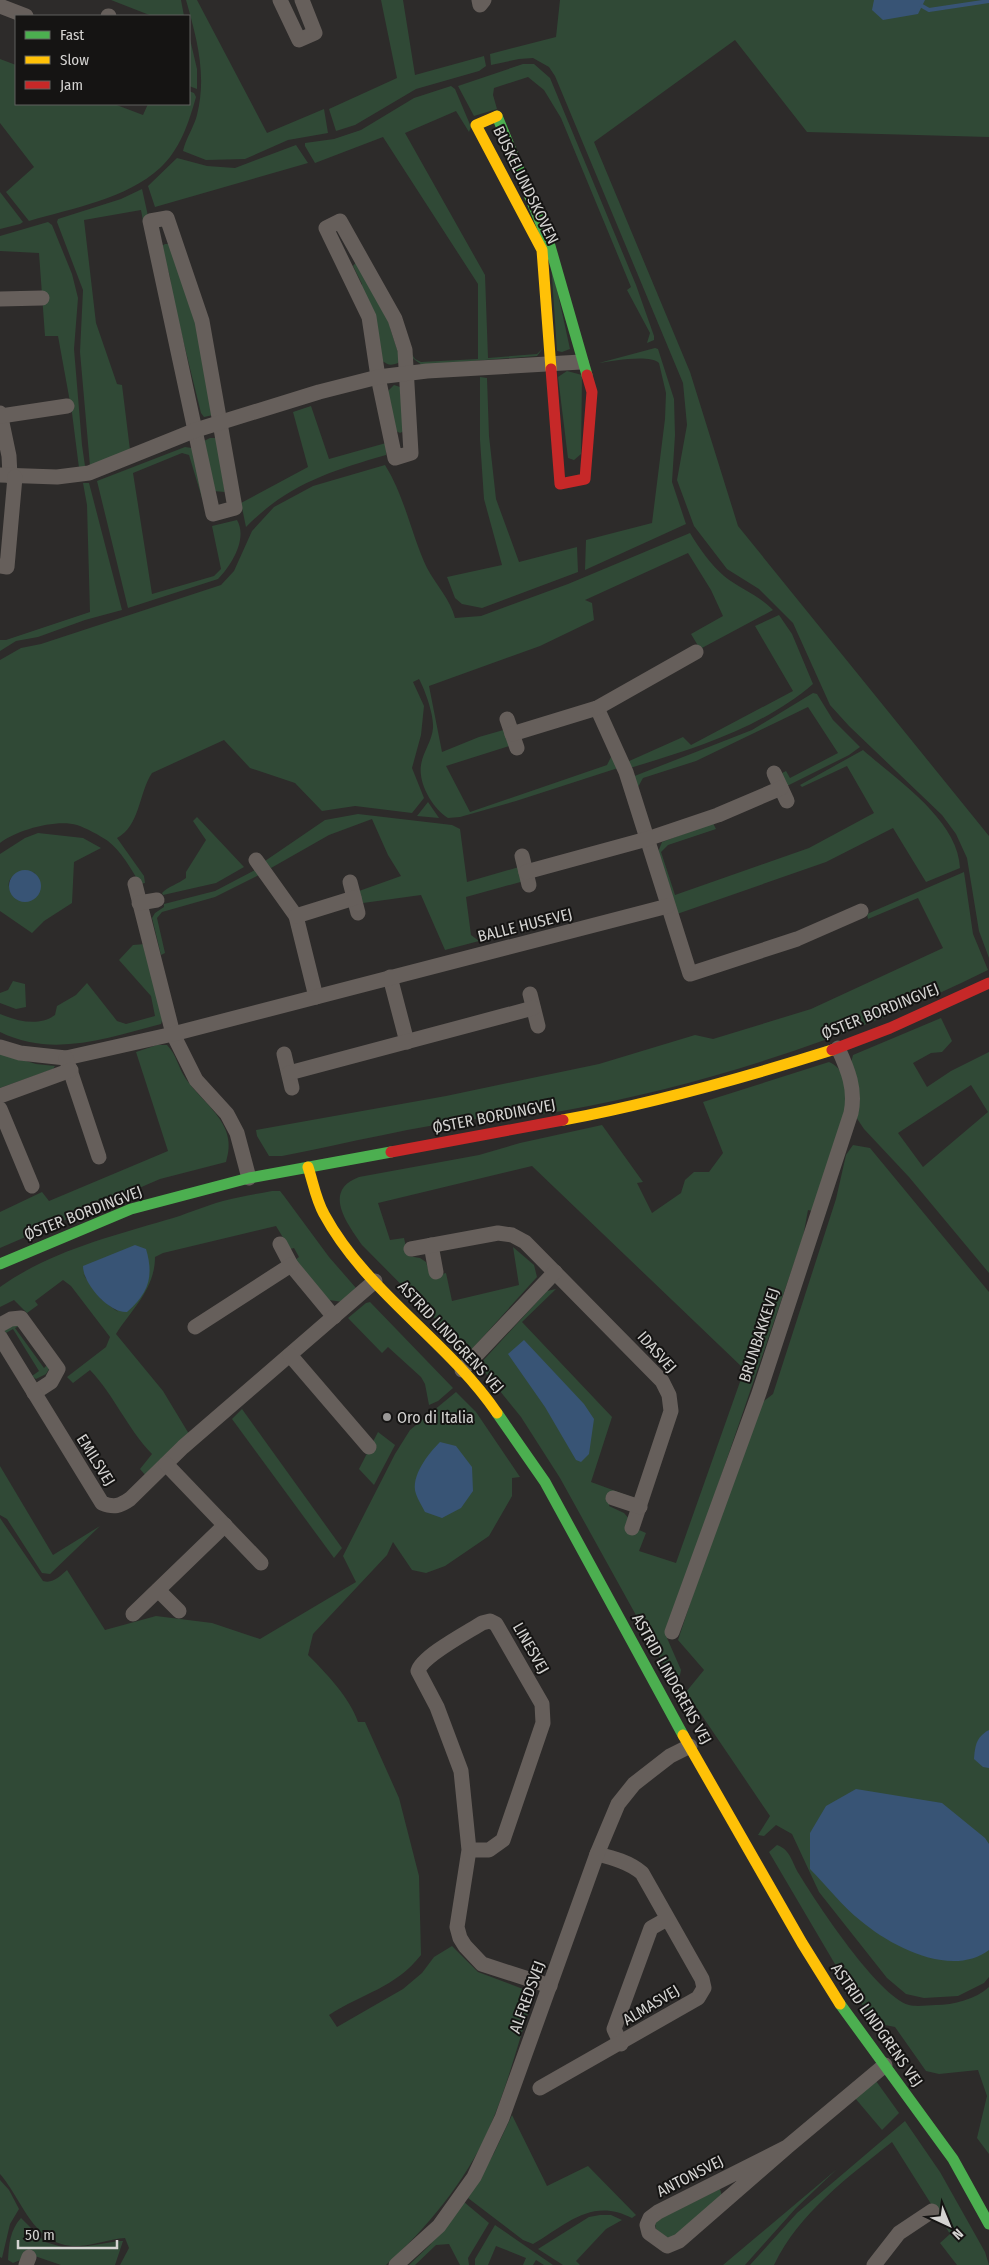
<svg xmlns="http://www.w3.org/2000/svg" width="989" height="2265" viewBox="0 0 989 2265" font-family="'Fira Sans Condensed',sans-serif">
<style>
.green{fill:#304936;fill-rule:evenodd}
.water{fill:#385475}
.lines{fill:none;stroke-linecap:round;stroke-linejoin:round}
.stream{stroke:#385475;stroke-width:4}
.street{stroke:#665f5b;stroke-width:15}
.fast{stroke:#4caf50;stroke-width:11}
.slow{stroke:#ffc107;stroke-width:11}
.jam{stroke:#c62828;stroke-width:11}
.poi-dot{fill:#9a9897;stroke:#151413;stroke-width:2}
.labels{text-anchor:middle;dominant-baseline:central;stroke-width:4;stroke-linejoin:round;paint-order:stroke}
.street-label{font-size:16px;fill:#d4d3d1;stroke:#151413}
.poi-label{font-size:16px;fill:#d4d3d1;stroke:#151413;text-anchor:start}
</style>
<rect width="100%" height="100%" fill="#2d2b2a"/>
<g class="green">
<polygon points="111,0 181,0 184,16 152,16"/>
<path d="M 186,0 L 197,0 L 267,133 L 324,109 L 328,133 L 288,140 L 245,159 L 206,160 L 183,151 C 186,138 194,127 197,115 C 207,75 197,39 186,0 Z"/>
<polygon points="381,0 403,0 415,75 484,56 486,66 479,71 416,89 355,125 336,131 329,109 397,78"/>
<polygon points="560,0 989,0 989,137 807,132 735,40 594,142 690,372 738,526 989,836 989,958 979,931 967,858 956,834 942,815 849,726 830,705 793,623 759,589 727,569 694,526 677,480 687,425 683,383 555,76 549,67 533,58 519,59 491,65 490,54 556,37"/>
<polygon points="189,35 197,69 197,89 189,86"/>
<path d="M 0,59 L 16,65 L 16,104 L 114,104 L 143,115 L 148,104 L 189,104 L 189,91 L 194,93 L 196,97 C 189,122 180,150 160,168 C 126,199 73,208 29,221 L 6,192 L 34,167 L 0,123 Z"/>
<polygon points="523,64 534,64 550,78 636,285 654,336 654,340 647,343 650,333 627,290 631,287 561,118 544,90 528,77 494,88 493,95 497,109 474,116 458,86"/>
<polygon points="451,86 455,89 471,127 469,132 456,111 405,133 485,275 488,358 537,354 543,348 537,356 422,365 411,357 411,353 415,359 421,362 478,359 478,284 383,137 315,163 305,146 305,143 334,139 361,130 414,98"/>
<polygon points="296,145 308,163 155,207 148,186 177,158 207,166 235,168"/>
<polygon points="142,189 148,216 143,221 141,210 84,220 96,323 117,384 122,385 130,450 90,466 80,352 83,290 57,222 58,219 121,199"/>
<polygon points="0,192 23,222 20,224 0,229"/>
<polygon points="48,222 52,225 72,274 78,298 74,349 82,445 85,466 79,468 72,413 58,336 45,336 39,253 0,251 0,236"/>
<path d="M 165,244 L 170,244 L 192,301 L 213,415 L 204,417 L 201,413 L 170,287 C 173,273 161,260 162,246 Z"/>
<path d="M 358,260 L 392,320 L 390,328 L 400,358 L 398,363 C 390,366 388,365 381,360 L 360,290 L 362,284 L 353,266 Z"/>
<polygon points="551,262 570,349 562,352 557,351"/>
<path d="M 655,348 L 658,349 L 674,399 L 675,435 L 672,482 L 686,524 L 585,570 L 586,540 L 652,523 L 665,419 L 666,393 L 659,363 C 649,354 613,361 599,363 Z"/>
<polygon points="567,371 582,375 581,454 574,460 568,458 558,377"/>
<polygon points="480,377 487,378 489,436 496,499 519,562 577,547 578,572 482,608 462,604 455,598 447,577 502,565 484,499 480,440"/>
<polygon points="394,385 400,387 404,431 400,433 396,431 388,391"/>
<path d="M 311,406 L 329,459 L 386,443 L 386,455 C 330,471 287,485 246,527 L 241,503 L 308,467 L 293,412 Z"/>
<polygon points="210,438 216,438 225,492 213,491 204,441"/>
<path d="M 185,447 L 192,448 L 204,496 L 202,498 L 189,455 L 182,453 L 133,473 L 152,594 L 214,576 L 221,569 L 212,526 L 237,520 C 248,539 231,566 218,579 L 128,608 L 97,481 Z"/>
<path d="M 385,465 C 405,497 411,534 427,568 C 436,585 450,599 455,618 L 481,616 L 568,584 L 690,533 C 699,548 711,565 724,576 C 740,589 759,595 773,610 L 700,649 L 691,634 L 723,616 L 711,590 L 688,553 L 585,600 L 592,603 L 594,620 L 540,646 L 429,686 L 442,752 L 479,737 L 507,729 L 512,745 L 446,766 L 470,812 L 607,765 L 611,757 L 610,750 L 618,768 L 516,801 L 460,817 L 448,818 C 433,809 418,784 421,765 C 423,752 432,741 433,728 C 434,715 425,690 419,679 L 413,682 L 424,706 L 421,735 L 412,768 L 424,798 L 412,813 L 355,806 L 322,811 L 295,783 L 250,768 L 224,740 L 152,773 C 139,792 140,826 117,838 L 144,876 L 145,883 L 140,884 C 132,870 121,851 108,841 C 99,835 86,828 77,825 C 56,819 17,830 0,843 L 0,660 L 21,648 L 41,644 L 221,585 L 234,571 L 252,531 L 274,507 L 313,486 Z"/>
<polygon points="83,483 89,483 122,610 85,620 38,637 16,641 0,651 0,640 6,640 90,612 87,505"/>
<path d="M 779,615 L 792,634 L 813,684 C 762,728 693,749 630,768 L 627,762 L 683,737 L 691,745 L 793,691 L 755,626 Z"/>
<polygon points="813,693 817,694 833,720 860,747 849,755 787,786 780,774 786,771 790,778 838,753 808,707 696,761 643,778 638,787 632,777 752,730"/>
<path d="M 863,750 C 897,780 958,820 960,868 L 926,882 L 893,828 L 826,862 L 677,914 L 658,852 L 662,842 L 713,823 L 716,829 L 668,845 L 661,852 L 675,895 L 809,848 L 874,813 L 847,766 L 802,787 L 800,785 Z"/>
<polygon points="428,802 439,818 417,816"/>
<polygon points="358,814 452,825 460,829 467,882 519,867 524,881 466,897 471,935 479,941 445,950 421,895 363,903 359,891 401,876 388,855 372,819 329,835 271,868 265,861 325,820"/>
<path d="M 197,817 L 244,867 L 216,883 L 163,895 L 162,893 C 169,886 178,884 186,878 L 186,872 L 206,840 L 193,821 Z"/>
<path d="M 38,833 L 83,838 L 101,848 L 74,862 L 72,903 L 44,921 L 32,933 L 0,911 L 0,854 L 25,838 ZM 27,871 L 35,873 L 19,899 C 2,887 7,874 27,871 Z"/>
<polygon points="257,869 261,874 215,897 162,912 157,918 165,953 161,955 152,918 155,913 164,907 164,904 215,891"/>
<path d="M 964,872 L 973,934 L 988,970 C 853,1037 710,1084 562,1111 C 536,1116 509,1115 483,1118 C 415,1126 349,1143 282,1156 L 269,1156 L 257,1136 L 256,1130 L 446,1096 L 599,1064 L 695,1035 L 713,1039 L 811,1009 L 943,948 L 918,898 L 868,919 L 867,914 Z"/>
<path d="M 145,944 L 164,1014 L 161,1024 C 107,1038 53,1058 0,1032 L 0,1014 C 17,1021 39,1027 55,1015 L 57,1006 L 76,995 L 87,983 L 117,1021 L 126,1024 L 155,1016 L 151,996 L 119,960 L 133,945 Z"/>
<polygon points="13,981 25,984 26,1007 16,1009 0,1003 0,993 8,990"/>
<path d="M 941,1018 L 952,1041 L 942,1052 L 931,1053 L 913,1063 L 927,1087 L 951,1071 L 989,1052 L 989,1273 L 909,1177 L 864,1129 L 856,1117 L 851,1063 L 853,1055 ZM 971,1085 L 988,1112 L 923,1167 L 898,1133 Z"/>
<path d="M 157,1045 L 167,1045 C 177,1055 178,1068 186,1079 C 205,1106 239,1124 226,1162 L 160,1179 L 0,1248 L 0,1212 L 42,1192 L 49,1201 L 168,1151 L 136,1052 Z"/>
<polygon points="0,1053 36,1064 55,1066 53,1069 0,1088"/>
<path d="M 829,1062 C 850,1071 847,1097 846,1116 L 812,1211 L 808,1210 L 803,1237 L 668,1631 L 667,1638 L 681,1670 L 680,1675 L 673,1682 L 560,1478 L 521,1417 L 479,1365 L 547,1291 L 556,1289 L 522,1322 L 612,1417 L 591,1482 L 629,1496 L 612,1493 L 609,1506 L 624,1513 L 639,1530 L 646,1533 L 639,1551 L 676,1563 L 741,1379 L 742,1367 L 532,1166 L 378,1203 L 390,1240 L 404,1238 L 408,1256 L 420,1258 L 426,1262 L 431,1277 L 446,1273 L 452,1301 L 519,1285 L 513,1247 L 534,1265 L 537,1277 L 472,1349 L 467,1351 L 362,1245 C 347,1223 322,1191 359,1177 L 479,1155 L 520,1143 L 602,1125 L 643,1182 L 637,1183 L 652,1213 L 681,1193 L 685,1180 L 694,1172 L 709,1172 L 723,1153 L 703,1102 Z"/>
<polygon points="853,1145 870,1148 989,1292 989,1977 984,1983 958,1996 924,1998 906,1994 887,1978 819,1892 792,1834 776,1825 764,1836 758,1835 770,1816 686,1692 704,1670 678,1640 755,1408 773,1394 836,1199 846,1155"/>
<path d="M 272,1191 L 280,1191 L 284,1196 L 329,1257 L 356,1288 L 343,1302 L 329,1300 L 295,1260 L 299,1257 L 294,1248 L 290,1249 L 276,1226 L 163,1253 L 155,1257 C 155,1289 132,1309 116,1334 L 163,1391 L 189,1434 L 146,1476 L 140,1469 L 152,1454 C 127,1428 114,1395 90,1370 L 73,1383 L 67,1377 L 106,1347 L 110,1337 L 71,1286 L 63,1280 L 35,1301 L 38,1305 L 27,1313 L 14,1300 L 0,1307 L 0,1287 C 49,1252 109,1237 166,1220 C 185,1215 204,1206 223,1201 C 239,1197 256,1194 272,1191 ZM 83,1274 L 118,1312 L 101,1299 Z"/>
<polygon points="370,1302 453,1388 438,1401 429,1405 425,1384 421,1377 388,1347 382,1353 348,1318 366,1303"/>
<polygon points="13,1324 19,1326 15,1328 44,1368 47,1365 49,1369 46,1374 36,1379 32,1376 39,1371 13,1329 6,1333 4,1331"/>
<path d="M 456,1392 L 476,1412 L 520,1477 L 512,1478 L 512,1496 L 489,1536 L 445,1566 L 426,1573 L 412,1570 L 393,1542 L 387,1555 L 313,1634 L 308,1655 C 326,1673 350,1698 358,1722 L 365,1722 L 399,1798 L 419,1876 L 421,1955 C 395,1988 363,1993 329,2015 L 337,2027 L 403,1989 L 422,1973 L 434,1957 L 452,1946 L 478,1972 L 523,1989 L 531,2004 C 517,2046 506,2091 488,2131 C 465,2182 427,2228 386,2265 L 120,2265 L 129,2248 L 125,2238 C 110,2239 95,2245 79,2246 C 34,2248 24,2202 0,2174 L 0,1518 L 43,1581 C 53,1584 60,1576 67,1570 L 105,1630 L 156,1616 L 212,1623 L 260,1639 L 356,1582 L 343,1556 L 395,1454 L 410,1430 Z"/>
<polygon points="242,1409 342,1548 334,1558 232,1419"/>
<polygon points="378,1432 395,1445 374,1485 359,1469"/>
<polygon points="0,1466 53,1555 100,1526 50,1574 42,1573 7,1519 0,1515"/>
<path d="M 777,1845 C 791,1850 792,1863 799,1874 C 817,1904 878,1996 909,2005 C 917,2007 928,2005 936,2005 C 953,2005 976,1999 989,1987 L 989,2154 L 977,2138 L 987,2096 L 978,2070 L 939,2074 L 926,2071 L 895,2027 L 875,2023 L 842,1976 L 769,1852 Z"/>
<polygon points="876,2081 899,2113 882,2130 855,2098"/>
<path d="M 512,2115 L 547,2186 L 588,2166 L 636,2215 L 632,2218 C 592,2197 567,2224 533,2244 L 523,2240 L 468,2198 L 494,2153 Z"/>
<path d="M 905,2121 L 940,2172 L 985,2252 L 989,2265 L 957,2265 L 940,2243 L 950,2234 L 892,2142 C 848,2177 799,2213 774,2265 L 750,2265 L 797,2213 Z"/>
<polygon points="837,2169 796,2208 745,2265 723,2265"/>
<polygon points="0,2180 9,2190 19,2209 10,2224 2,2258 0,2257"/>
<polygon points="720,2189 722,2196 677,2234 668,2239 656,2229 655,2224 659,2219"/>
<polygon points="464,2202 489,2223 468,2258 469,2265 460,2265 449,2244 436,2245 415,2265 409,2265 430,2245"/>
<polygon points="600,2215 611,2215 622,2220 606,2229 576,2261 580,2265 563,2265 538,2249 589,2217"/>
<path d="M 21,2218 L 45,2242 L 69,2249 L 119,2241 L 123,2241 L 115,2265 L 61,2265 L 26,2253 L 23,2259 L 13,2263 L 8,2260 C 9,2244 10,2230 21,2218 Z"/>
<polygon points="495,2225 553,2265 544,2265 536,2260 533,2265 523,2265 526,2258 496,2246 488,2265 475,2265 475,2259"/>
</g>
<g class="water">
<polygon points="874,0 925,0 918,14 883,20 872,10"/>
<circle cx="25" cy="886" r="16"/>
<path d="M 135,1245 L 146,1249 C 154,1276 149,1293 127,1312 C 109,1313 83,1284 83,1266 Z"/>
<polygon points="524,1340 584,1404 594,1419 589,1454 581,1462 576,1460 545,1407 508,1354"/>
<path d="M 440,1442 L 456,1446 L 472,1467 L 473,1491 L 461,1508 L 442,1518 L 425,1512 C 422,1506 418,1500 416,1494 C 410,1476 429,1453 440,1442 Z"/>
<path d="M 989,1730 L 989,1768 L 983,1767 L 974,1759 C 975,1746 976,1737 989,1730 Z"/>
<path d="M 856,1789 L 942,1803 L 985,1838 L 989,1844 L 989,1950 C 952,1978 892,1947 861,1921 C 842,1906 827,1886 810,1869 L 810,1833 L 826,1806 Z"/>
</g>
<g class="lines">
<polyline class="stream" points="922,6 929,10 989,1"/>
<g class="street">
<polyline points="280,0 299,40 315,33 302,0"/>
<polyline points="479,0 480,5 484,0"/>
<polyline points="0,6 26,16"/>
<polyline points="108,16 109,16"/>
<polygon points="167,218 202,321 235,508 213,514 150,221"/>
<polygon points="340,221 395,319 405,350 411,453 395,458 378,377 369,317 326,228"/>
<polyline points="0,299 42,298"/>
<polyline points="0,413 9,456 10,476"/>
<polyline points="1,416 67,406"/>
<polyline points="0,475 57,477 89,473 196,430 319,392 378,377 427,371 581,362"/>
<polyline points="0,566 7,567 15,477"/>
<polyline points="597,708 626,772 690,974 797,939 861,911"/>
<polyline points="507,719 517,748"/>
<polyline points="512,734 597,708 696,652"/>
<polyline points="774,773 787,801"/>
<polyline points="522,856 529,885"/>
<polyline points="256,860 296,916 316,997"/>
<polyline points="526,872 647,839 718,815 781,788"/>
<polyline points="350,882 358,913"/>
<polyline points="135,884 173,1034 196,1080 227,1114 237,1133 249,1178"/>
<polyline points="139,903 157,900"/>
<polyline points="296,916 354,898"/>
<polyline points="390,977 407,1042"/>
<polyline points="530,994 538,1026"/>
<polyline points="0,1047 20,1053 66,1058 173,1034 668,906"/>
<polyline points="284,1054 292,1088"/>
<polyline points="66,1058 99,1157"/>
<polyline points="289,1073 533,1008"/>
<polyline points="0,1096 71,1070"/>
<polyline points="0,1109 32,1186"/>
<polyline points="280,1244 291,1265 334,1317"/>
<polyline points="431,1245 436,1272"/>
<polyline points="411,1249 498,1233 512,1235 525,1242 662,1381 669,1395 671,1411 632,1528"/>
<polyline points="0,1325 11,1319 21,1318 58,1369 51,1382 34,1393"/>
<polyline points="195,1327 291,1265"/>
<path d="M 0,1337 L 102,1503 C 114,1508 120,1506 130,1499 L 183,1447 L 375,1281"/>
<polyline points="290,1355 369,1447"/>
<polyline points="462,1370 555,1272"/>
<polyline points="166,1464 261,1563"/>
<polyline points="613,1498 640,1507"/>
<polyline points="158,1590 179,1611"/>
<polyline points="133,1614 225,1525"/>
<path d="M 672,1632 L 759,1393 L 851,1113 C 856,1089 848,1070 838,1048"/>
<path d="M 469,1850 L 489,1850 L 503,1840 L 543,1723 L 542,1704 L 496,1624 L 490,1621 L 482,1623 C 468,1632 422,1656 418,1671 L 437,1707 L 461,1771 L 469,1850 L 457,1927 L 460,1938 L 465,1946 L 482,1964 L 550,1986"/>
<polyline points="621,2044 614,2029 651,1928 667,1919"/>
<path d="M 540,2088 L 698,1998 L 704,1988 L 702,1979 L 642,1873 C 629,1862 613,1858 597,1854"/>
<polyline points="787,2147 679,2241 667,2246 649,2233 647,2225 650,2218 658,2212 787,2147 885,2065"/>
<polyline points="26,2265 29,2257"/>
<polyline points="396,2265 439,2226 474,2177 502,2118 597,1854 618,1804 634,1784 670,1756 690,1746"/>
<polyline points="874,2265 899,2233 932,2211"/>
</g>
<g class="fast">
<polyline points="497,116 550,246 587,375"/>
<polyline points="0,1264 131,1209 249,1178 391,1152"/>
<polyline points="497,1413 545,1482 683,1735"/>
<polyline points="840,2004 953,2159 989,2224"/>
</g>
<g class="slow">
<polyline points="497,116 476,125 542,250 551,369"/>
<path d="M 563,1120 C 655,1103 743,1078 832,1050"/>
<path d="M 308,1167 C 313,1182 316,1200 324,1214 C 366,1292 447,1340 497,1413"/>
<polyline points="683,1735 802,1943 840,2004"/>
</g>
<g class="jam">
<polyline points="551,369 560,484 585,479 592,392 587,375"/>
<polyline points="832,1050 890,1028 989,983"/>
<polyline points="391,1152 563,1120"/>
</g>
</g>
<circle class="poi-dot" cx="387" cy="1417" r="5"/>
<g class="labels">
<g class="street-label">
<text transform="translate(526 185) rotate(64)">BUSKELUNDSKOVEN</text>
<text transform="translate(525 925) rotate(-14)">BALLE HUSEVEJ</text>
<text transform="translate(880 1011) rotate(-22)">ØSTER BORDINGVEJ</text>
<text transform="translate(494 1116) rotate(-11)">ØSTER BORDINGVEJ</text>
<text transform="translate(83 1213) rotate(-21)">ØSTER BORDINGVEJ</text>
<text transform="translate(759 1335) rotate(-72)">BRUNBAKKEVEJ</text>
<text transform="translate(451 1337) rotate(47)">ASTRID LINDGRENS VEJ</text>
<text transform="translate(657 1352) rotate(48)">IDASVEJ</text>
<text transform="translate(96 1460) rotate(58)">EMILSVEJ</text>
<text transform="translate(531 1648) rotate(60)">LINESVEJ</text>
<text transform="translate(672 1679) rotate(61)">ASTRID LINDGRENS VEJ</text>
<text transform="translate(527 1997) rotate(-70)">ALFREDSVEJ</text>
<text transform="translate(651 2005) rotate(-31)">ALMASVEJ</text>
<text transform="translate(877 2025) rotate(55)">ASTRID LINDGRENS VEJ</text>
<text transform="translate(690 2176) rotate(-27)">ANTONSVEJ</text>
</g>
<g class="poi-label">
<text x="397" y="1417">Oro di Italia</text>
</g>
</g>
<rect x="15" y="15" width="175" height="90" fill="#151413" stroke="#61605f"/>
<rect x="25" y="31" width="25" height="8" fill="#4caf50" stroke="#61605f"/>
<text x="60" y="40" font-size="15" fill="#d4d3d1">Fast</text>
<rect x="25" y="56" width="25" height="8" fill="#ffc107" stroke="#61605f"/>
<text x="60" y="65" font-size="15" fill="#d4d3d1">Slow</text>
<rect x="25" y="81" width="25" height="8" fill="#c62828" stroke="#61605f"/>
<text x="60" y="90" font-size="15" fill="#d4d3d1">Jam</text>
<g transform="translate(949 2225) rotate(136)" stroke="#151413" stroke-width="4" paint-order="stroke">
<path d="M0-4L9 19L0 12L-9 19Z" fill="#d4d3d1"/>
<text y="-8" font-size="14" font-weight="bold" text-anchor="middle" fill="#d4d3d1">N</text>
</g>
<path d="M18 2240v8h99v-8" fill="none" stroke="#d4d3d1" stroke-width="2.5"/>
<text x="25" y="2240" font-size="15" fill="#d4d3d1" stroke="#151413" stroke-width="4" paint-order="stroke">50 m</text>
</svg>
